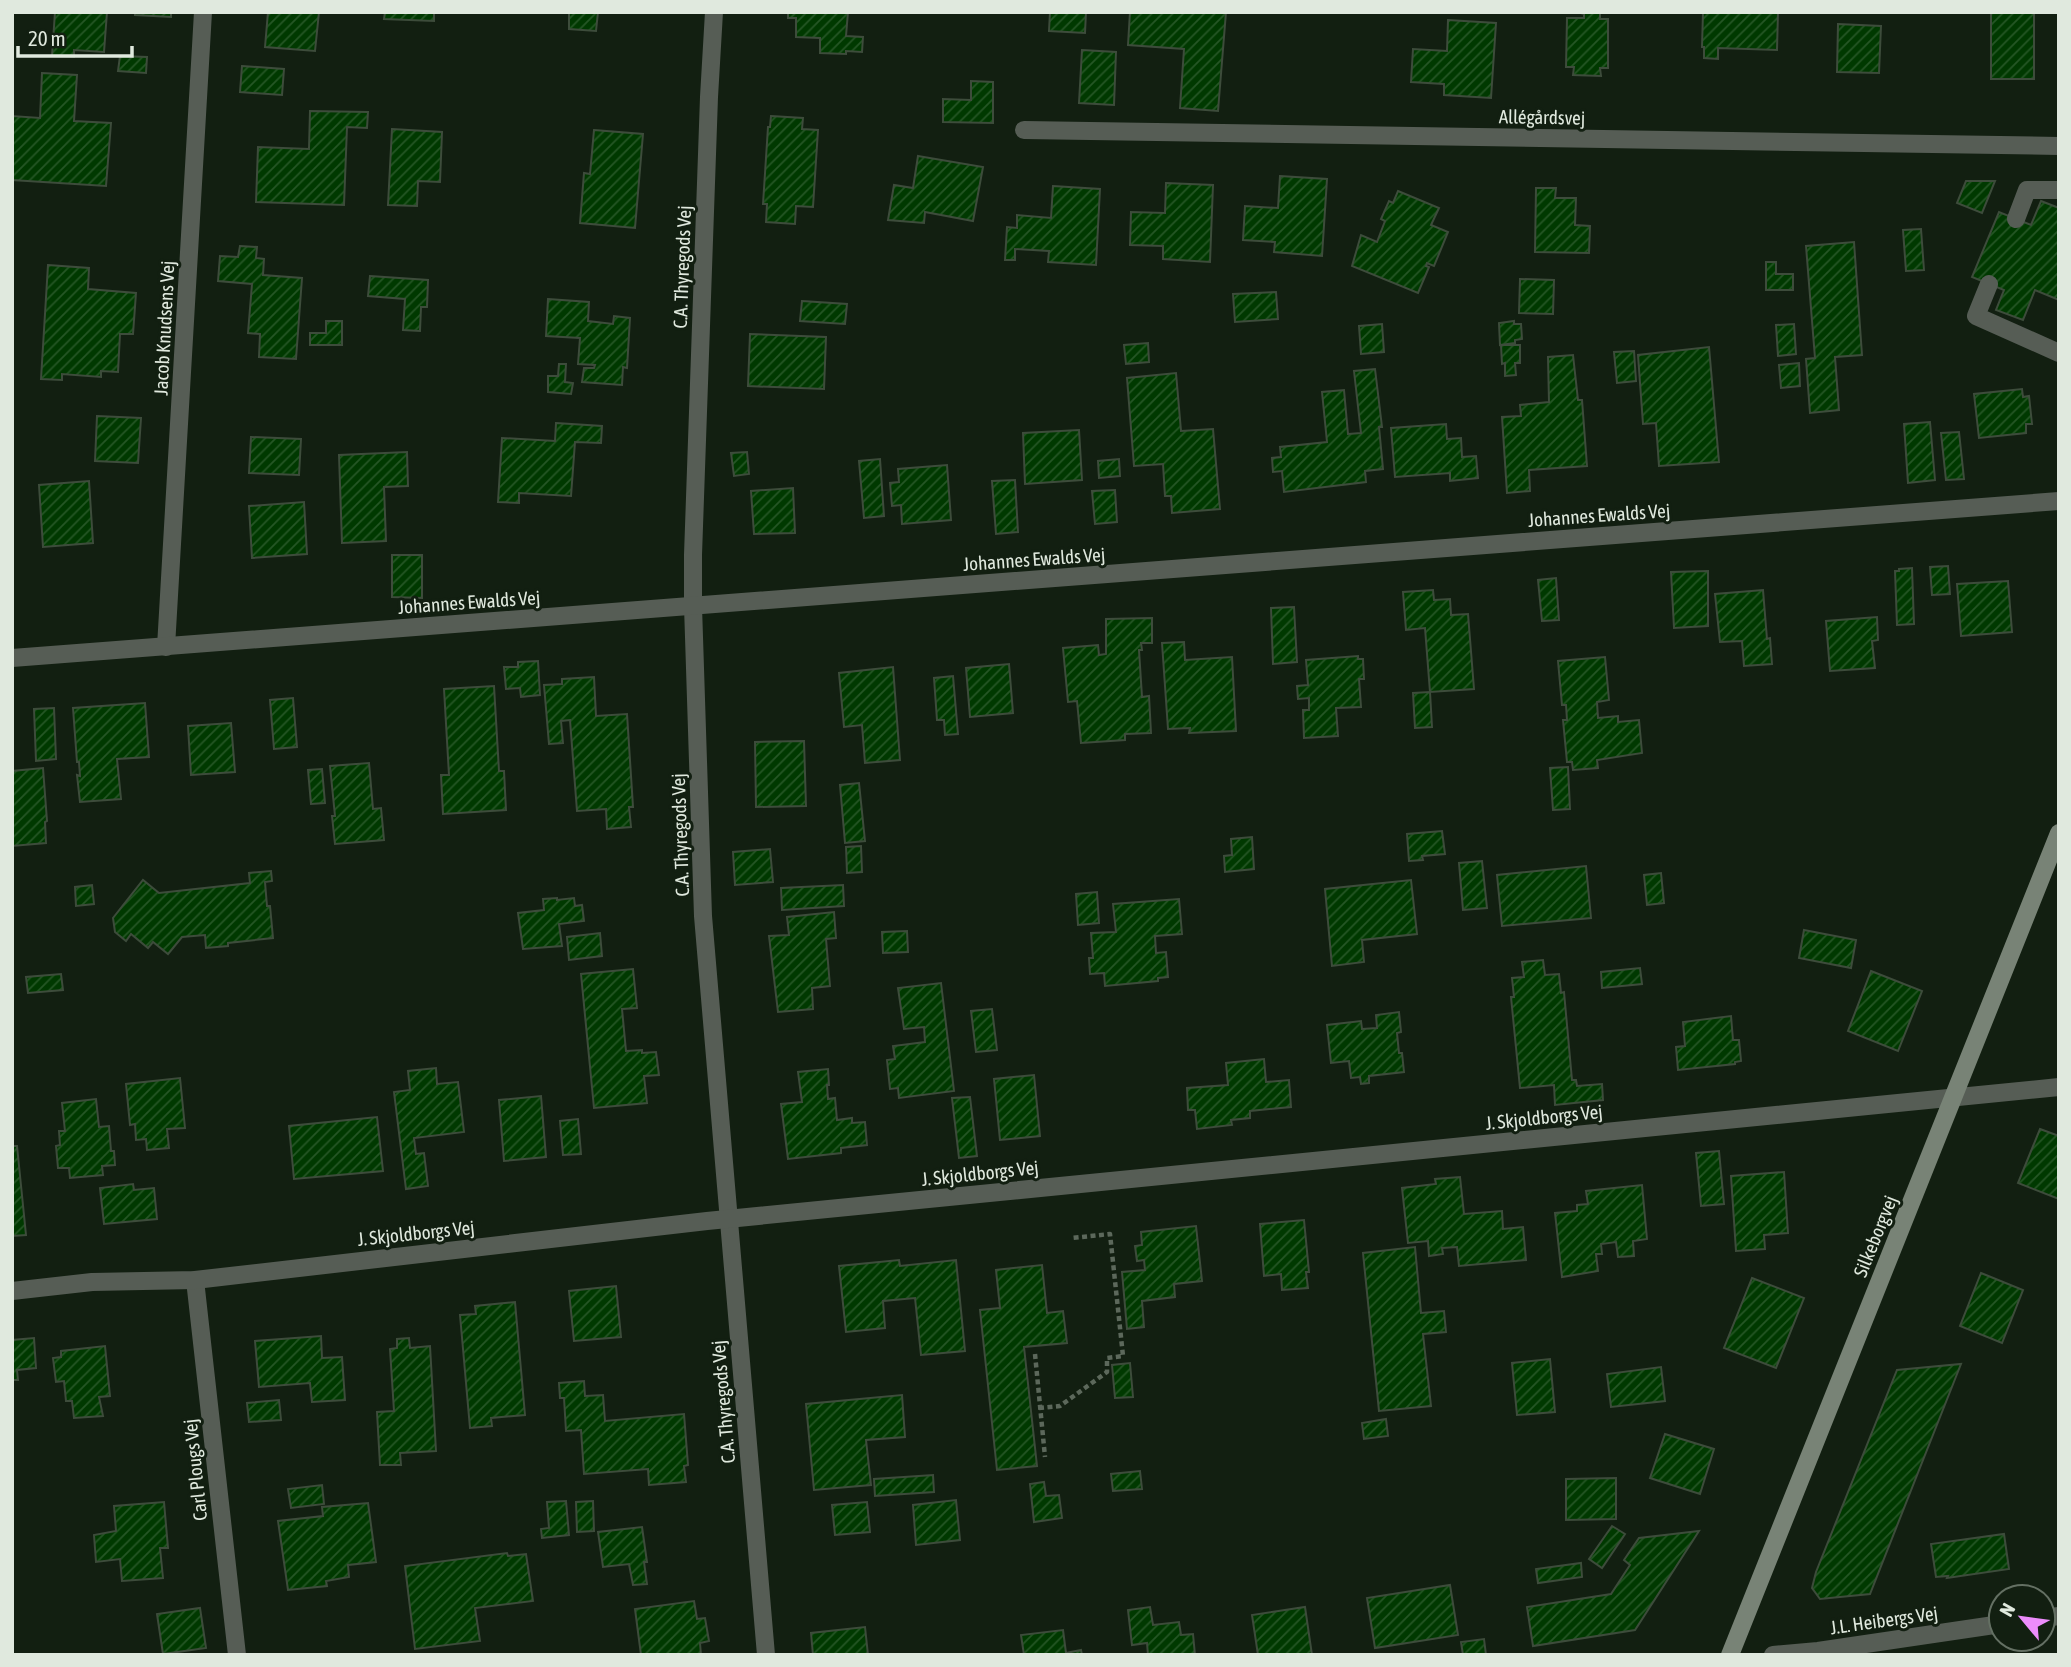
<svg xmlns="http://www.w3.org/2000/svg" width="2071" height="1667" viewBox="0 0 2071 1667" font-family="'Asap Condensed',sans-serif">
<style>
.building{fill:url(#building-hatch);stroke:#3d4c3b;stroke-width:2}
.lines{fill:none;stroke-linecap:round;stroke-linejoin:round}
.path{stroke:#5c685b;stroke-width:4.5;stroke-dasharray:5 3.5;stroke-linecap:butt}
.lane{stroke:#565d55;stroke-width:18}
.street{stroke:#565d55;stroke-width:18}
.secondary{stroke:#788376;stroke-width:18}
.labels{text-anchor:middle;dominant-baseline:central;stroke-width:6;stroke-linejoin:round;paint-order:stroke}
.street-label{font-size:19px;fill:#e0e9de;stroke:#121f11}
</style>
<defs>
<pattern id="building-hatch" width="6" height="6" patternUnits="userSpaceOnUse" patternTransform="scale(1.75)"><rect width="6" height="6" fill="#003900"/><path d="M-1 1l2-2M0 6l6-6M5 7l2-2" fill="none" stroke="#255625"/></pattern>
</defs>
<rect width="100%" height="100%" fill="#121f11"/>
<g class="building">
<polygon points="55,12 107,12 104,52 74,50 74,57 52,56"/>
<polygon points="135,12 171,12 171,17 135,15"/>
<polygon points="268,12 319,12 315,51 265,47"/>
<polygon points="385,12 434,12 434,21 384,19"/>
<polygon points="569,12 598,12 596,31 569,29"/>
<polygon points="788,12 848,12 846,36 863,37 862,52 846,51 846,54 820,53 820,38 796,37 796,18 788,18"/>
<polygon points="1050,12 1086,12 1085,33 1049,31"/>
<polygon points="1130,12 1226,12 1218,111 1180,108 1184,49 1128,45"/>
<polygon points="1577,12 1600,12 1600,19 1608,19 1608,68 1600,68 1601,76 1573,75 1574,67 1566,67 1567,18 1584,18 1584,14"/>
<polygon points="1703,12 1778,12 1777,50 1718,48 1718,59 1704,58 1704,47 1702,47"/>
<rect x="1991" y="12" width="43" height="67"/>
<polygon points="1448,20 1496,23 1491,98 1444,95 1444,84 1411,82 1413,49 1447,51"/>
<polygon points="1838,24 1881,26 1879,73 1837,72"/>
<polygon points="1082,50 1116,52 1114,105 1079,103"/>
<polygon points="120,56 147,57 146,73 118,71"/>
<polygon points="242,66 284,69 282,95 240,92"/>
<polygon points="42,73 77,75 74,121 111,123 106,186 12,180 12,116 40,118"/>
<polygon points="971,81 993,82 993,123 943,122 943,99 971,100"/>
<polygon points="310,111 368,112 367,128 347,127 344,205 256,202 258,147 309,149"/>
<polygon points="771,116 803,118 802,129 818,130 813,207 796,206 795,224 766,222 767,204 763,204 768,127 770,127"/>
<polygon points="392,129 442,132 440,182 418,181 417,206 388,205"/>
<polygon points="594,130 643,134 635,228 580,223 584,173 590,174"/>
<polygon points="918,156 983,167 973,221 925,212 924,223 888,220 894,185 913,188"/>
<polygon points="1280,176 1327,179 1322,256 1274,252 1275,242 1243,240 1245,206 1278,208"/>
<polygon points="1966,181 1995,181 1982,213 1957,203"/>
<polygon points="1166,183 1213,185 1210,262 1163,259 1163,246 1130,245 1131,212 1165,213"/>
<polygon points="1053,186 1100,189 1096,265 1048,262 1049,251 1015,249 1015,260 1005,260 1007,227 1017,228 1017,215 1051,218"/>
<polygon points="1536,188 1556,188 1555,198 1576,198 1575,225 1590,226 1589,253 1535,252"/>
<polygon points="1398,191 1439,208 1431,225 1448,232 1434,266 1427,263 1426,266 1429,267 1418,293 1352,266 1361,235 1377,242 1385,221 1381,219 1389,201 1393,203"/>
<polygon points="2041,201 2059,208 2059,300 2035,290 2023,320 1996,310 2004,290 1972,277 1999,212 2031,225"/>
<polygon points="1921,229 1924,270 1906,271 1903,230"/>
<polygon points="1854,242 1862,355 1835,357 1839,410 1810,413 1806,359 1815,358 1806,246"/>
<polygon points="240,246 257,247 256,258 264,259 263,275 302,278 296,359 259,357 260,334 248,333 252,284 218,281 220,256 238,257"/>
<polygon points="1766,262 1776,262 1776,274 1793,274 1793,290 1766,290"/>
<polygon points="48,265 89,268 88,289 136,293 133,334 120,334 118,372 101,371 101,377 62,374 62,380 41,379"/>
<polygon points="370,276 428,280 427,307 421,307 420,331 403,330 405,299 368,296"/>
<polygon points="1520,279 1554,280 1553,314 1519,313"/>
<polygon points="1276,292 1278,319 1235,322 1233,294"/>
<polygon points="548,299 589,302 588,321 613,324 614,316 630,318 627,368 623,367 622,385 582,382 584,368 594,368 595,365 578,364 580,338 546,336"/>
<polygon points="802,301 847,304 845,324 800,321"/>
<polygon points="326,321 342,321 342,345 310,345 310,333 326,333"/>
<polygon points="1514,321 1514,324 1521,324 1522,339 1515,340 1515,343 1500,345 1499,323"/>
<polygon points="1382,324 1384,352 1361,354 1359,326"/>
<polygon points="1794,324 1796,354 1778,356 1776,325"/>
<polygon points="750,334 826,337 824,389 748,386"/>
<polygon points="1148,343 1149,362 1126,364 1124,345"/>
<polygon points="1501,345 1520,345 1520,363 1515,363 1516,375 1505,376 1505,363 1502,364"/>
<polygon points="1709,347 1719,462 1659,466 1656,423 1643,424 1638,355"/>
<polygon points="1634,351 1636,381 1617,383 1614,352"/>
<polygon points="1573,355 1578,400 1582,400 1587,466 1529,470 1530,491 1507,493 1502,417 1521,416 1520,405 1549,402 1548,357"/>
<polygon points="1799,363 1800,386 1781,388 1779,365"/>
<polygon points="559,364 566,364 565,382 573,383 571,394 548,392 548,376 558,376"/>
<polygon points="1375,369 1382,427 1379,427 1383,469 1365,471 1366,482 1284,492 1282,471 1273,472 1272,458 1281,457 1280,447 1327,442 1322,392 1344,390 1348,434 1361,433 1354,371"/>
<polygon points="1176,373 1181,431 1213,429 1220,509 1172,513 1171,496 1165,496 1163,464 1134,466 1127,378"/>
<polygon points="2022,389 2023,397 2029,396 2032,424 2026,424 2026,433 1979,438 1974,394"/>
<polygon points="97,416 141,418 138,463 95,461"/>
<polygon points="1930,422 1935,480 1908,483 1904,424"/>
<polygon points="556,423 602,426 601,443 575,442 571,496 519,493 519,503 498,502 502,438 555,441"/>
<polygon points="1446,424 1447,439 1461,438 1462,457 1476,456 1478,478 1450,481 1450,473 1395,477 1391,428"/>
<polygon points="1079,430 1082,480 1025,484 1023,433"/>
<polygon points="1959,432 1964,479 1946,480 1941,433"/>
<polygon points="251,437 301,439 299,475 249,473"/>
<polygon points="407,452 408,486 384,487 386,541 342,543 339,455"/>
<polygon points="747,452 749,474 734,476 731,453"/>
<polygon points="880,459 884,516 864,518 859,461"/>
<polygon points="1119,459 1120,476 1099,478 1098,461"/>
<polygon points="947,465 951,520 902,524 901,505 892,506 890,483 899,482 898,469"/>
<polygon points="1015,480 1018,532 996,534 992,481"/>
<polygon points="89,481 93,543 43,547 39,485"/>
<polygon points="793,488 795,533 754,534 751,491"/>
<polygon points="1115,490 1117,522 1095,524 1092,491"/>
<polygon points="304,502 307,554 252,558 249,506"/>
<polygon points="392,555 422,555 422,598 392,597"/>
<polygon points="1948,566 1950,594 1932,595 1930,567"/>
<polygon points="1912,568 1914,624 1897,625 1895,571 1899,571 1899,569"/>
<polygon points="1708,571 1708,626 1674,628 1671,572"/>
<polygon points="1556,578 1559,620 1542,621 1538,580"/>
<polygon points="2008,581 2012,632 1961,636 1957,584"/>
<polygon points="1433,590 1434,600 1450,599 1451,615 1468,614 1474,689 1430,692 1425,628 1406,630 1403,592"/>
<polygon points="1763,590 1767,639 1770,638 1772,664 1744,666 1742,641 1720,642 1715,594"/>
<polygon points="1294,607 1297,662 1273,664 1271,608"/>
<polygon points="1877,617 1878,640 1872,641 1875,668 1830,671 1826,621"/>
<polygon points="1152,618 1152,643 1141,643 1142,650 1139,650 1142,697 1149,696 1151,733 1125,734 1125,740 1081,743 1077,701 1068,702 1063,648 1098,645 1099,655 1106,654 1106,619"/>
<polygon points="1184,642 1185,660 1232,657 1236,731 1189,733 1190,728 1168,729 1162,643"/>
<polygon points="1358,656 1358,659 1363,659 1364,679 1359,679 1361,707 1336,708 1338,736 1304,738 1303,710 1309,710 1309,698 1298,699 1297,686 1308,685 1306,660"/>
<polygon points="1605,657 1609,700 1597,702 1598,718 1618,716 1618,722 1639,720 1642,753 1597,760 1598,768 1573,770 1572,762 1567,762 1563,720 1567,720 1566,705 1562,705 1558,661"/>
<polygon points="538,661 540,695 521,697 520,688 506,689 504,667 518,667 518,662"/>
<polygon points="1009,664 1013,713 970,717 966,668"/>
<polygon points="893,667 900,760 865,763 862,725 844,727 839,673"/>
<polygon points="953,676 958,734 945,735 944,720 937,720 934,678"/>
<polygon points="594,677 596,716 627,714 633,807 629,807 631,827 607,829 606,809 577,811 570,720 561,721 563,743 549,744 544,685 562,684 562,679"/>
<polygon points="494,686 499,771 504,771 506,810 443,814 441,775 449,775 444,689"/>
<polygon points="1430,692 1432,727 1415,728 1413,693"/>
<polygon points="293,698 297,747 274,749 270,700"/>
<polygon points="145,703 149,757 117,759 121,799 80,802 77,775 80,776 79,762 77,762 73,708"/>
<polygon points="54,708 56,759 36,761 34,709"/>
<polygon points="231,723 235,772 191,775 188,726"/>
<polygon points="804,741 806,806 756,807 755,742"/>
<polygon points="369,763 373,809 381,808 384,840 335,844 332,816 335,816 330,766"/>
<polygon points="1568,767 1570,809 1553,810 1550,768"/>
<polygon points="43,768 47,821 45,822 46,843 12,846 12,771"/>
<polygon points="322,769 325,803 311,804 308,770"/>
<polygon points="859,783 865,841 845,843 840,785"/>
<polygon points="1442,831 1445,854 1422,856 1423,860 1409,861 1407,834"/>
<polygon points="1252,837 1254,869 1225,872 1224,856 1232,855 1231,839"/>
<polygon points="861,846 862,872 847,873 846,847"/>
<polygon points="770,849 773,882 735,885 733,852"/>
<polygon points="1482,861 1487,908 1463,910 1459,863"/>
<polygon points="1586,866 1591,918 1502,926 1497,875"/>
<polygon points="271,871 272,881 265,882 267,906 270,906 273,938 228,943 228,946 206,948 205,935 182,937 168,954 153,942 148,948 131,934 126,941 115,932 113,918 143,880 159,893 250,883 249,873"/>
<polygon points="1661,873 1664,903 1647,905 1644,875"/>
<polygon points="1411,880 1417,934 1362,940 1364,962 1332,966 1325,889"/>
<polygon points="92,885 94,904 76,906 75,887"/>
<polygon points="843,885 844,906 782,910 781,888"/>
<polygon points="1097,892 1099,923 1078,925 1076,894"/>
<polygon points="557,898 557,900 574,898 575,906 582,905 584,921 559,924 562,946 523,949 518,913 544,910 543,899"/>
<polygon points="1179,899 1182,934 1155,936 1156,953 1166,952 1168,977 1158,978 1158,981 1105,986 1104,973 1090,974 1089,958 1093,958 1091,933 1116,932 1113,904"/>
<polygon points="834,912 836,938 826,939 830,986 812,988 813,1009 778,1012 769,936 789,935 787,917"/>
<polygon points="1804,930 1856,940 1851,968 1799,958"/>
<polygon points="907,931 908,952 883,953 882,932"/>
<polygon points="600,933 602,956 569,960 567,937"/>
<polygon points="1543,960 1545,975 1559,974 1561,993 1564,992 1572,1080 1576,1080 1577,1086 1602,1084 1603,1100 1555,1105 1554,1085 1520,1088 1511,997 1514,997 1512,978 1524,977 1522,962"/>
<polygon points="1640,968 1642,984 1602,988 1601,972"/>
<polygon points="633,969 637,1008 622,1009 626,1051 642,1050 642,1053 656,1052 659,1075 644,1076 647,1103 594,1108 581,974"/>
<polygon points="1871,971 1922,991 1898,1051 1848,1031"/>
<polygon points="61,974 63,990 28,993 26,977"/>
<polygon points="941,983 954,1091 899,1098 898,1088 890,1089 887,1060 895,1059 893,1046 925,1042 924,1027 904,1029 898,988"/>
<polygon points="992,1009 997,1050 976,1052 971,1011"/>
<polygon points="1399,1012 1401,1032 1397,1033 1399,1053 1402,1053 1404,1072 1369,1076 1369,1083 1361,1084 1360,1077 1351,1078 1349,1061 1331,1063 1327,1025 1361,1021 1362,1029 1377,1028 1376,1015"/>
<polygon points="1731,1016 1733,1040 1739,1040 1741,1061 1735,1062 1735,1064 1678,1070 1676,1047 1685,1046 1683,1022"/>
<polygon points="1264,1059 1266,1082 1289,1080 1291,1107 1250,1111 1250,1118 1231,1120 1232,1125 1197,1129 1195,1110 1188,1110 1187,1088 1228,1085 1226,1063"/>
<polygon points="436,1068 437,1084 458,1082 464,1132 414,1138 416,1154 424,1153 428,1186 406,1189 394,1092 410,1090 408,1071"/>
<polygon points="828,1069 829,1085 827,1085 828,1099 835,1098 837,1120 852,1118 852,1123 865,1122 867,1145 841,1148 841,1153 788,1159 781,1104 802,1102 798,1072"/>
<polygon points="1034,1075 1040,1136 1000,1140 994,1079"/>
<polygon points="180,1078 185,1128 167,1129 169,1148 147,1150 146,1139 136,1140 135,1124 130,1125 126,1084"/>
<polygon points="541,1096 546,1157 504,1161 499,1100"/>
<polygon points="970,1097 977,1156 959,1158 952,1098"/>
<polygon points="96,1099 99,1127 109,1126 111,1151 114,1151 115,1165 102,1166 103,1175 70,1178 69,1168 58,1168 56,1146 60,1145 59,1131 65,1131 62,1103"/>
<polygon points="377,1117 383,1171 294,1179 289,1126"/>
<polygon points="578,1119 581,1154 563,1155 560,1121"/>
<polygon points="2040,1129 2059,1136 2059,1199 2018,1183"/>
<polygon points="12,1146 17,1146 26,1235 12,1236"/>
<polygon points="1719,1151 1724,1204 1701,1206 1696,1153"/>
<polygon points="1784,1172 1788,1233 1764,1235 1765,1249 1736,1251 1731,1176"/>
<polygon points="1460,1177 1464,1214 1502,1211 1503,1229 1523,1227 1526,1260 1459,1266 1457,1247 1442,1248 1443,1254 1429,1256 1428,1241 1408,1243 1402,1188 1436,1184 1435,1179"/>
<polygon points="133,1184 134,1190 154,1188 157,1219 104,1224 100,1188"/>
<polygon points="1642,1185 1647,1239 1633,1241 1634,1256 1618,1257 1616,1242 1601,1244 1602,1254 1596,1254 1598,1271 1562,1277 1555,1213 1577,1211 1577,1205 1588,1204 1586,1191"/>
<polygon points="1304,1220 1309,1272 1306,1272 1308,1288 1282,1290 1281,1274 1264,1276 1260,1224"/>
<polygon points="1196,1226 1202,1281 1174,1284 1175,1297 1142,1301 1144,1327 1127,1329 1122,1272 1145,1270 1144,1260 1137,1261 1135,1246 1142,1245 1141,1232"/>
<polygon points="1415,1247 1421,1313 1444,1311 1446,1332 1423,1334 1431,1406 1379,1411 1363,1253"/>
<polygon points="899,1260 900,1266 956,1260 965,1351 921,1355 915,1298 883,1301 885,1328 846,1332 839,1266"/>
<polygon points="1042,1265 1047,1313 1063,1311 1067,1343 1024,1347 1037,1466 997,1470 980,1310 1000,1308 996,1270"/>
<polygon points="1981,1273 2023,1290 2002,1343 1960,1326"/>
<polygon points="1752,1278 1804,1298 1776,1368 1724,1348"/>
<polygon points="616,1286 621,1337 574,1341 569,1291"/>
<polygon points="515,1302 525,1415 491,1418 492,1426 470,1428 460,1315 476,1314 475,1306"/>
<polygon points="321,1336 322,1358 342,1357 345,1400 312,1402 310,1383 259,1387 255,1341"/>
<polygon points="34,1338 36,1368 17,1370 18,1380 12,1380 12,1340"/>
<polygon points="409,1338 410,1348 430,1346 436,1451 400,1453 401,1465 380,1465 377,1412 394,1411 390,1349 397,1348 397,1339"/>
<polygon points="105,1346 110,1396 99,1397 103,1416 74,1418 72,1401 66,1401 64,1381 56,1382 53,1358 61,1357 61,1351"/>
<polygon points="1550,1359 1555,1412 1517,1415 1512,1363"/>
<polygon points="1130,1363 1133,1397 1115,1398 1112,1365"/>
<polygon points="1961,1364 1870,1594 1820,1599 1812,1588 1816,1572 1897,1370"/>
<polygon points="1661,1367 1665,1401 1611,1407 1607,1374"/>
<polygon points="584,1381 585,1396 603,1395 605,1421 684,1414 688,1465 684,1466 686,1482 649,1485 648,1469 584,1474 581,1430 566,1431 564,1398 560,1398 559,1383"/>
<polygon points="902,1395 905,1437 866,1440 871,1485 814,1490 806,1404"/>
<polygon points="279,1400 281,1420 249,1422 247,1403"/>
<polygon points="1386,1419 1388,1436 1364,1439 1362,1423"/>
<polygon points="1665,1434 1714,1449 1700,1494 1650,1478"/>
<polygon points="1140,1471 1142,1489 1113,1491 1111,1474"/>
<polygon points="933,1475 934,1492 875,1496 874,1479"/>
<polygon points="1616,1478 1616,1519 1566,1520 1566,1479"/>
<polygon points="1044,1482 1046,1496 1059,1495 1062,1518 1034,1522 1030,1484"/>
<polygon points="322,1485 324,1504 291,1508 288,1489"/>
<polygon points="956,1500 960,1540 916,1545 913,1505"/>
<polygon points="566,1501 569,1535 542,1538 541,1529 549,1528 547,1502"/>
<polygon points="593,1501 594,1531 577,1532 576,1502"/>
<polygon points="164,1502 168,1548 160,1548 163,1578 122,1581 120,1559 96,1562 94,1535 116,1531 114,1506"/>
<polygon points="867,1502 870,1532 835,1535 832,1505"/>
<polygon points="368,1503 376,1562 348,1565 349,1577 326,1581 327,1586 288,1590 278,1521 323,1516 322,1507"/>
<polygon points="1612,1526 1625,1534 1602,1568 1589,1559"/>
<polygon points="642,1527 647,1562 644,1562 647,1584 633,1585 629,1564 603,1567 598,1532"/>
<polygon points="1699,1531 1635,1630 1533,1646 1527,1607 1611,1594 1630,1565 1624,1560 1639,1538"/>
<polygon points="2004,1534 2009,1569 1947,1578 1948,1576 1936,1577 1931,1544"/>
<polygon points="507,1553 508,1556 526,1554 533,1601 475,1608 480,1641 415,1649 405,1566"/>
<polygon points="1581,1563 1582,1577 1538,1583 1536,1569"/>
<polygon points="1450,1585 1458,1635 1375,1648 1367,1598"/>
<polygon points="694,1601 697,1619 705,1618 709,1641 700,1643 701,1655 641,1655 635,1609"/>
<polygon points="1150,1607 1153,1625 1179,1622 1181,1635 1193,1634 1195,1655 1148,1655 1147,1643 1132,1645 1128,1610"/>
<polygon points="1305,1607 1312,1655 1258,1655 1252,1615"/>
<polygon points="200,1608 206,1648 163,1654 157,1614"/>
<polygon points="865,1627 868,1655 813,1655 811,1633"/>
<polygon points="1063,1630 1066,1653 1081,1650 1082,1655 1024,1655 1021,1635"/>
<polygon points="1484,1639 1486,1655 1463,1655 1461,1642"/>
</g>
<g class="lines">
<g class="path">
<polyline points="1035,1354 1045,1457"/>
<polyline points="1039,1408 1060,1406 1107,1372 1107,1358 1123,1356 1110,1234 1072,1238"/>
</g>
<g class="lane">
<polyline points="2016,219 2027,190 2059,190"/>
<polyline points="1989,284 1976,316 2059,353"/>
</g>
<g class="street">
<polyline points="714,12 709,97 693,555 693,606 703,916 766,1655"/>
<polyline points="1024,130 2059,146"/>
<polyline points="166,647 203,12"/>
<polyline points="12,658 2059,501"/>
<polyline points="195,1280 237,1655"/>
<polyline points="12,1291 92,1282 195,1280 707,1221 2059,1087"/>
<polyline points="2043,1618 2059,1616"/>
<polyline points="1773,1655 1818,1651 2001,1624"/>
</g>
<polyline class="secondary" points="1730,1655 2059,833"/>
</g>
<g class="labels">
<g class="street-label">
<text transform="translate(1542 117) rotate(1)">Allégårdsvej</text>
<text transform="translate(682 267) rotate(-88)">C.A. Thyregods Vej</text>
<text transform="translate(164 328) rotate(-87)">Jacob Knudsens Vej</text>
<text transform="translate(1599 515) rotate(-4)">Johannes Ewalds Vej</text>
<text transform="translate(1034 559) rotate(-4)">Johannes Ewalds Vej</text>
<text transform="translate(469 602) rotate(-4)">Johannes Ewalds Vej</text>
<text transform="translate(680 835) rotate(-92)">C.A. Thyregods Vej</text>
<text transform="translate(1544 1117) rotate(-6)">J. Skjoldborgs Vej</text>
<text transform="translate(980 1173) rotate(-6)">J. Skjoldborgs Vej</text>
<text transform="translate(416 1233) rotate(-6)">J. Skjoldborgs Vej</text>
<text transform="translate(1875 1236) rotate(-68)">Silkeborgvej</text>
<text transform="translate(723 1402) rotate(-95)">C.A. Thyregods Vej</text>
<text transform="translate(195 1470) rotate(-96)">Carl Plougs Vej</text>
<text transform="translate(1884 1620) rotate(-8)">J.L. Heibergs Vej</text>
</g>
</g>
<rect width="2071" height="1667" fill="none" stroke="#e0e9de" stroke-width="28"/>
<g transform="translate(2022 1618) rotate(299)"><circle r="33" fill="#121f11" stroke="#647063" stroke-width="2"/>
<path d="M0-5L12 26L0 18L-12 26Z" fill="#ec8cfb"/>
<text y="-10" font-size="19" font-weight="bold" text-anchor="middle" fill="#e0e9de">N</text>
</g>
<path d="M18 46v10h114v-10" fill="none" stroke="#e0e9de" stroke-width="3.5"/>
<text x="28" y="46" font-size="21" fill="#e0e9de" stroke="#121f11" stroke-width="5" paint-order="stroke">20 m</text>
</svg>
